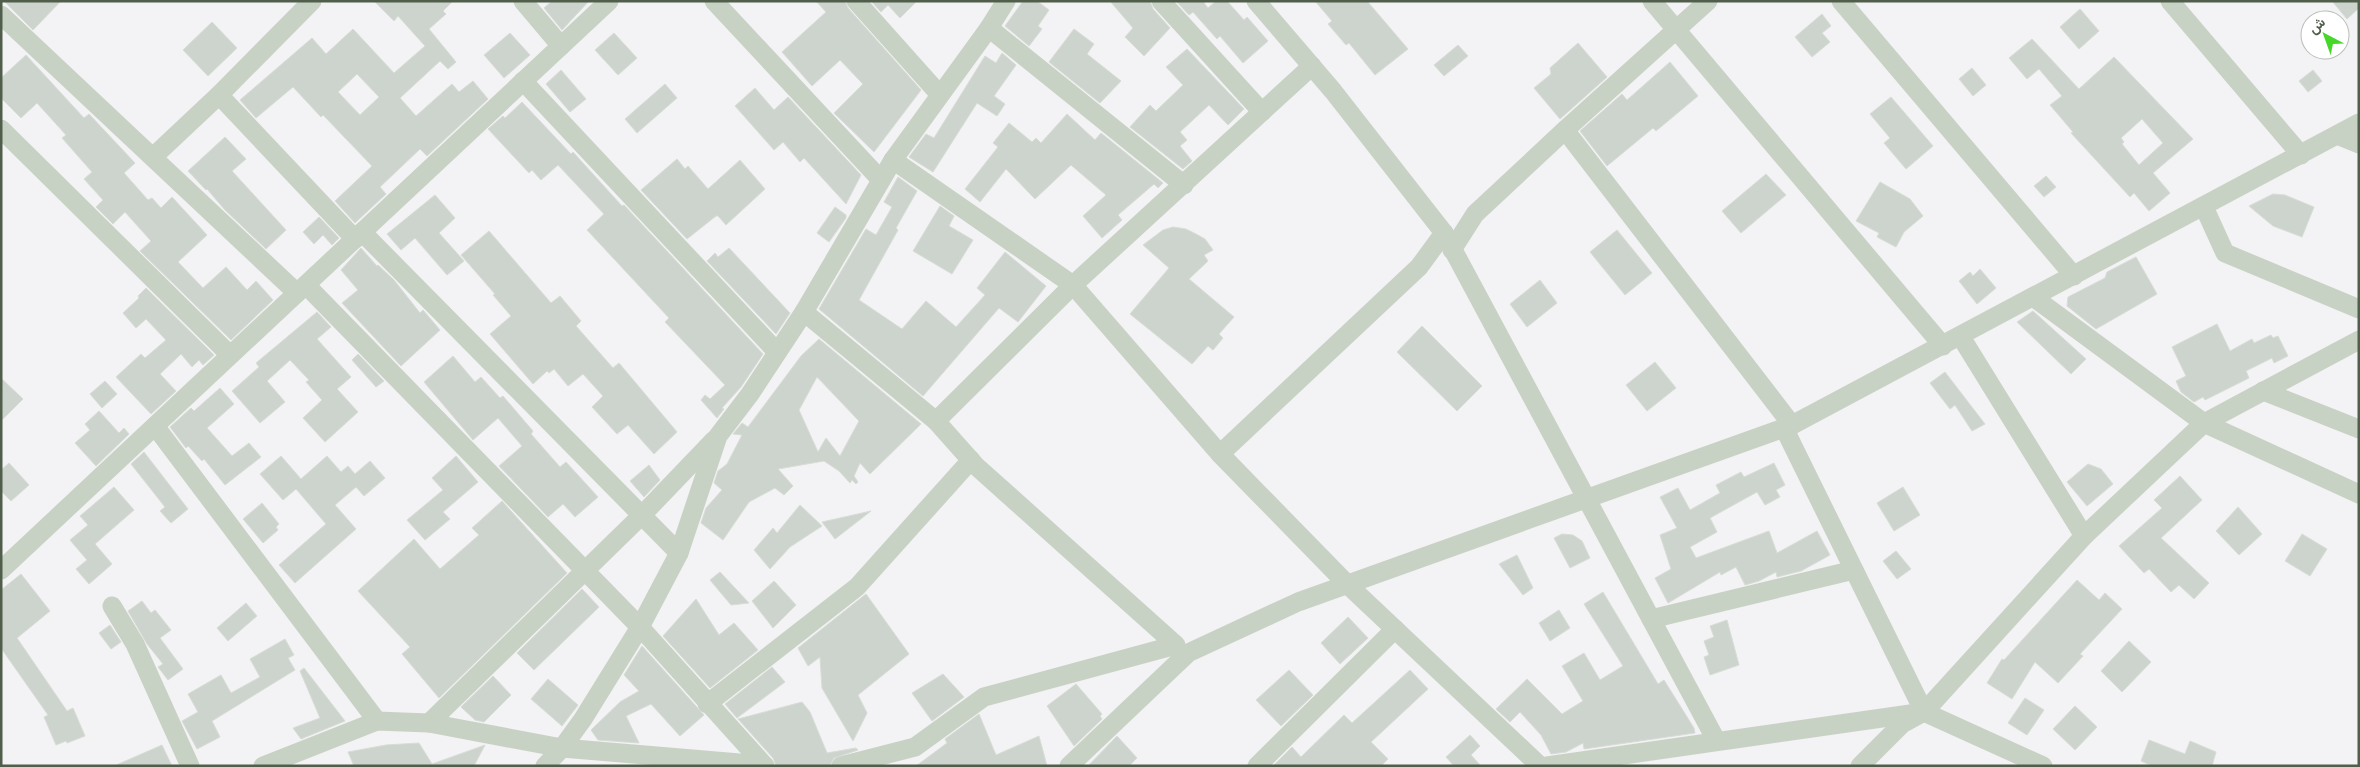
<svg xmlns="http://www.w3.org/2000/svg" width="2360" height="767" viewBox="0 0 2360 767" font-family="Montserrat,Vazirmatn,sans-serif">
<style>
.building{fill:#cdd4cd;stroke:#d7ddd6;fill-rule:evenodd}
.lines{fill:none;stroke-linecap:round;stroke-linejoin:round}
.minor{stroke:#c8d2c4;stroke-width:19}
</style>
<rect width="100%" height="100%" fill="#f3f2f4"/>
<g class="building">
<polygon points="4,1 61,1 33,30"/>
<path d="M 374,1 L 453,1 L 443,11 L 446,14 L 429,29 L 456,62 L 448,69 L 440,61 L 400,98 L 416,116 L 452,84 L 459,92 L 473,81 L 488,99 L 427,156 L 420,149 L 380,187 L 386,194 L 355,223 L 335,201 L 372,166 L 323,115 L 321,117 L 293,87 L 256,118 L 240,100 L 312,38 L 326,54 L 353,29 L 394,73 L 425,46 L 398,16 L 394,21 ZM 357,74 L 379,97 L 360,115 L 338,92 Z"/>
<polygon points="552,1 589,1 562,30 544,8"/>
<polygon points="816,1 845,1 848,8 921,90 874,152 834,113 863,84 840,60 812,86 782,52 826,12"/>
<polygon points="871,1 917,1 900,18 888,5 881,12"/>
<polygon points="1023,1 1037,1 1049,10 1038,26 1042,29 1029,46 1005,26"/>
<polygon points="1110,1 1150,1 1153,9 1170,28 1144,56 1125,37 1133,28"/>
<polygon points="1176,1 1206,1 1204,3 1208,8 1216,1 1227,1 1244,20 1247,17 1268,41 1243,63 1220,36 1217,39 1193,12 1189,15"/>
<polygon points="1315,1 1367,1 1408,49 1375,75 1349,43 1346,45 1328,24 1332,21"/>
<polygon points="2332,1 2359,1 2359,8 2347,19"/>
<polygon points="2080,9 2099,31 2079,49 2060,27"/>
<polygon points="1822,14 1831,26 1822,33 1830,42 1812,57 1795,37"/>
<polygon points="212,22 237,48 208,76 183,50"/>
<polygon points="1074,29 1094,44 1087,54 1121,81 1100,103 1049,62"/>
<polygon points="510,33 530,55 504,78 484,55"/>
<polygon points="614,33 637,58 618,75 595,50"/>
<path d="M 2032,39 L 2079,89 L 2114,57 L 2193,139 L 2153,173 L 2170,193 L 2149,211 L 2134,193 L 2130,197 L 2071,133 L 2073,132 L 2050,105 L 2062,96 L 2039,69 L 2027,79 L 2009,58 ZM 2142,119 L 2163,143 L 2139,165 L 2122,144 L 2124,142 L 2121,138 Z"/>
<polygon points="1578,43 1607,77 1560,119 1534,88 1551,74 1550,68"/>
<polygon points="1458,45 1468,56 1444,76 1434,65"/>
<polygon points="1187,49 1244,109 1228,125 1209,105 1180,132 1187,140 1180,146 1192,161 1183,169 1130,127 1150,105 1156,111 1183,85 1166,67"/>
<polygon points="1002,53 1016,65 994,96 1005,104 997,116 977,103 933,172 909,157 926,134 934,138 985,56 996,63"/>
<polygon points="26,55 84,118 89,114 135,163 124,173 148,200 152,198 161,208 172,197 207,235 178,262 203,288 226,267 247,290 256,281 273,300 231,340 140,251 151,241 125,212 113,224 96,207 103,200 84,179 92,172 62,138 66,135 37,103 21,118 1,98 1,78"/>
<polygon points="1670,62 1698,96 1656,131 1653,128 1607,166 1580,131 1622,94 1627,100"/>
<polygon points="1972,68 1986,85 1973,96 1959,79"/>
<polygon points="561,70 586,99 570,112 546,84"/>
<polygon points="2313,70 2322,81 2308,92 2299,81"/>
<polygon points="665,84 677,98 637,133 625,119"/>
<polygon points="755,88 774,110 788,97 861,175 846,204 804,158 800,162 783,142 774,150 735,106"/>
<polygon points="1891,97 1933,146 1906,169 1884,143 1890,138 1870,114"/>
<polygon points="522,102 571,154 573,152 622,206 624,205 763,354 741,387 722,408 724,409 717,418 701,400 705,395 710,399 725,385 665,322 669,318 587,230 604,214 558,165 541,180 532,170 529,173 488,129 503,116 505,118"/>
<polygon points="1067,114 1095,140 1101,133 1163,183 1158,188 1154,184 1118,215 1122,220 1102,238 1083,216 1106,195 1071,165 1035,199 1006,169 980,202 965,189 998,147 993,143 1009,123 1032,142 1036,138 1041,143"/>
<polygon points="225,137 246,159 232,171 286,230 266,249 225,210 207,189 206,190 188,171"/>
<polygon points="677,159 685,169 688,166 708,189 740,160 765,189 726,225 718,216 716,216 687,239 641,190"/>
<polygon points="1766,174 1786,195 1741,233 1722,211"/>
<polygon points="2046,176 2056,187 2044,197 2034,186"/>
<polygon points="898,177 917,191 896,228 898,230 859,300 902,329 926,301 956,327 985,295 977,288 1005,252 1046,286 1018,322 999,308 923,396 819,309 866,229 876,235 892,207 884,202"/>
<polygon points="1880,182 1910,199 1923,216 1904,232 1896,247 1877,237 1879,233 1856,221"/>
<polygon points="2273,194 2285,195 2314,207 2302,237 2273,226 2249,206"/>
<polygon points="435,195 455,218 439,233 464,261 447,275 415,238 401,250 387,234"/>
<polygon points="940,206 954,216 949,226 973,240 952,274 913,251"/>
<polygon points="835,207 846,215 846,218 829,242 817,233"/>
<polygon points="319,217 339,238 332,245 323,235 314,244 303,232"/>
<polygon points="1173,227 1186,229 1196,234 1205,239 1213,250 1204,255 1208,261 1189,279 1234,317 1219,334 1223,338 1213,350 1208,346 1192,364 1130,314 1169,268 1143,245 1163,230"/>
<polygon points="1617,230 1652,273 1625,295 1590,252"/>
<polygon points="489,231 551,303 560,296 581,321 576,326 613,368 619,363 677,432 654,454 628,425 617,434 592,407 603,396 583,374 568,386 554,369 549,373 547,371 533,384 490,334 511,316 493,295 495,294 461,255"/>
<polygon points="361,248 377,266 378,265 394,280 420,313 423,310 440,330 401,366 342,303 358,290 341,270"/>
<polygon points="729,248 790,313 776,334 707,261 715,253 718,257"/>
<polygon points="2136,257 2157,294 2096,329 2067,306 2068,297 2105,278 2107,272"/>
<polygon points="1980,269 1996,288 1977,304 1959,281 1970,272 1973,276"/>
<polygon points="1540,280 1557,303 1527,327 1510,304"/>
<polygon points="146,288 214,355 203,365 199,360 192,367 181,354 160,374 176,391 151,414 116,377 141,354 145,358 166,340 146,319 136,328 123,313 139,298 138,296"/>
<polygon points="2033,311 2086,359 2071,374 2017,322"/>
<polygon points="317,312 331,327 317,339 351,377 337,389 358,412 325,442 303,418 322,400 306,382 309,380 290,360 267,381 285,402 260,423 232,391 259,367 256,363"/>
<polygon points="2217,324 2230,351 2252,339 2254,343 2271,335 2273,338 2278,336 2288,356 2274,363 2272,358 2246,371 2249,378 2205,400 2203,397 2194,402 2181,392 2176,381 2186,376 2172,347"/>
<polygon points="1422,326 1482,386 1457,411 1397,352"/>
<path d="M 819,339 L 921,424 L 870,474 L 860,463 L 854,476 L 858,482 L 856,484 L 852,480 L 850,483 L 839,471 L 824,461 L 778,469 L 793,486 L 784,495 L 775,488 L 749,502 L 723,540 L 701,523 L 706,508 L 722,490 L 714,483 L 718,471 L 727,464 L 742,435 L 733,434 L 742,423 L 748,427 L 801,356 ZM 817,377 L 859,421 L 840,456 L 826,438 L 818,452 L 799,410 Z"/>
<polygon points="358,354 384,381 376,387 352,360"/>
<polygon points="453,356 475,382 481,377 500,398 503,396 533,431 531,434 560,467 566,462 598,497 575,517 563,504 548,517 499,466 522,446 498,418 473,440 424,382"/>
<polygon points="1655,362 1676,388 1647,411 1626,385"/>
<polygon points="1945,372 1985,424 1972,431 1955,405 1950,409 1930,383"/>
<polygon points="1,378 23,399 1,421"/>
<polygon points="105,381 117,394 102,408 90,394"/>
<polygon points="220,388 234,404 207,428 232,456 249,443 261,457 225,485 204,459 202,461 188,446 186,448 170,427 191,408 194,411"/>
<polygon points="99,411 119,433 124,428 129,434 96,466 75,443 90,430 85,424"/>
<polygon points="144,452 188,509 171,523 160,511 165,507 131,464"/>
<polygon points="281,456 301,479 327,456 341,472 348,466 355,474 370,461 385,478 364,496 356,487 335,505 356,529 295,583 279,565 326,524 296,489 283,500 260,474"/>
<polygon points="456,456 478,482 443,512 450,519 425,540 407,520 443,490 432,478"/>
<polygon points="9,463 29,485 11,501 1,491 1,470"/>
<polygon points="1774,463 1785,485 1776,490 1780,497 1765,505 1757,492 1710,518 1717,532 1690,547 1696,558 1769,531 1777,553 1817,531 1830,555 1801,571 1777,577 1776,572 1759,581 1745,585 1736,567 1721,575 1720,572 1668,603 1655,578 1671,569 1660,535 1677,528 1660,497 1678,488 1690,510 1720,493 1716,485 1741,472 1744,477"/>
<polygon points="2088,464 2101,469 2113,484 2087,506 2067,482"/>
<polygon points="649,465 660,480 644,497 630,481"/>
<polygon points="2180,476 2202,500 2161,538 2209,583 2194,599 2179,585 2171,592 2149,569 2144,573 2119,546 2162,508 2154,500"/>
<polygon points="114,487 134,510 95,544 112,564 89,584 76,569 87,560 70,540 88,525 80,516"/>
<polygon points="1903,487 1920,515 1894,531 1877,503"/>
<polygon points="502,501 567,573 439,698 402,654 410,647 358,591 414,539 440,569 479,535 472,528"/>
<polygon points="262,503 279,524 276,527 278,530 263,543 243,519"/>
<polygon points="800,505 822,526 790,547 770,569 754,550 773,528 777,533"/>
<polygon points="2238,507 2262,534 2239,555 2216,531"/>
<polygon points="871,511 835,539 822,522"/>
<polygon points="1562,534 1573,535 1582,541 1590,558 1570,568 1554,538"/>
<polygon points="2302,534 2327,549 2310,576 2285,561"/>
<polygon points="1896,551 1911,569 1897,579 1883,561"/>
<polygon points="1517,555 1533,588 1523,595 1499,564"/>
<polygon points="720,572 749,603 731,605 710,580"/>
<polygon points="21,574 50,611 17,638 67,711 73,708 85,736 67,743 66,741 56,745 44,717 48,715 1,648 1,590"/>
<polygon points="2077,580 2099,600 2105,593 2122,609 2080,654 2083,656 2058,683 2035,662 2012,699 1987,683 2002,659 2004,660"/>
<polygon points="774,581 796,605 773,628 752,601"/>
<polygon points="582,589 599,607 534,670 517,653"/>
<polygon points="1603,592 1658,684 1664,680 1694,728 1695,733 1584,749 1583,743 1566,752 1551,754 1541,735 1520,712 1510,722 1496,709 1527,679 1562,714 1583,701 1562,666 1584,653 1600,680 1623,666 1584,604"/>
<polygon points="866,594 909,654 858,695 867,713 853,741 822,688 820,657 808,666 798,648"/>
<polygon points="696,599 719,635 734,623 758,650 710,688 663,636"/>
<polygon points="142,601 151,613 155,610 171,630 160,638 183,669 168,680 158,667 163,664 147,644 128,611"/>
<polygon points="246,603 257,616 228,641 217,628"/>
<polygon points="1559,610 1570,628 1550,641 1539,623"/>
<polygon points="1348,617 1368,638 1340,664 1321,643"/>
<polygon points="1727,620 1739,665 1710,675 1704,657 1709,655 1704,641 1714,637 1710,626"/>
<polygon points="110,625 121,642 111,649 99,633"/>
<polygon points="285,639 294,655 288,658 295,670 212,721 220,737 197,749 182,721 198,712 188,694 221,675 231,693 260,677 250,659"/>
<polygon points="2129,641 2151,662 2122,692 2101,671"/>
<polygon points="642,646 704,715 680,736 651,704 626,716 639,743 598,740 591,730 620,702 639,691 624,675"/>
<polygon points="772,667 785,682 737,718 725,704"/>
<polygon points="304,668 345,721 301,739 293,728 320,718 300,671"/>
<polygon points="1289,670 1313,695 1281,726 1256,700"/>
<polygon points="1410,670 1428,689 1371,742 1388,759 1381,766 1273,766 1292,747 1301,757 1344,715 1352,723"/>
<polygon points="943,674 964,697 932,721 912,693"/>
<polygon points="493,676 511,695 484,722 475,720 461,707"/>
<polygon points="548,679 578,705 562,726 531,699"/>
<polygon points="1076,684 1102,714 1100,716 1102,719 1074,746 1047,706"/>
<polygon points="2025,698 2044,710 2027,735 2008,723"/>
<polygon points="802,702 810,712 827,753 856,748 858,750 834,758 830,766 776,766 773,758 738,719"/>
<polygon points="2075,706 2097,727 2075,750 2053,729"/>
<polygon points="979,714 996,755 1039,736 1047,766 916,766 947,743 945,739"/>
<polygon points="1470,735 1480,746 1471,755 1481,766 1454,766 1446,757"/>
<polygon points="1117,736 1137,758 1129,766 1088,766"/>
<polygon points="2149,740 2185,754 2190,741 2216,752 2212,766 2152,766 2141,761"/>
<polygon points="419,743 432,764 485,745 474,766 354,766 348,752 386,745"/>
<polygon points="162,745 172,766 114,766"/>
</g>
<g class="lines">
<g class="minor">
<polyline points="523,1 561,46"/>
<polyline points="714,1 881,180"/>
<polyline points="856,1 940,95"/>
<polyline points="1161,1 1262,112"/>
<polyline points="1256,1 1333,91 1444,233 1716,740"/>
<polyline points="1652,1 1943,346"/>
<polyline points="1841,1 2074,276"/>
<polyline points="2170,1 2301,155"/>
<polyline points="1,15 297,293"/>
<polyline points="989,28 1184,185"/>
<polyline points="523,81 777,352"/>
<polyline points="219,95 355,239"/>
<polyline points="1,129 230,355"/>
<polyline points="1565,130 1792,425"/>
<polyline points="2337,135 2359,144"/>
<polyline points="153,157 219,95 312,1"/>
<polyline points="893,160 1073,285 1220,454 1347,584 1540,766"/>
<polyline points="2204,207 2225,253 2359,309"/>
<polyline points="362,232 679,553"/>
<polyline points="1452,250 1475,214 1565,130 1708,1"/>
<polyline points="306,285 640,627 765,766"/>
<polyline points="2033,297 2204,423 2359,494"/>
<polyline points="804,312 936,421 976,466 1176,645 984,697 915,747 841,766"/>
<polyline points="1961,337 2084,536"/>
<polyline points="2263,391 2359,429"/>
<polyline points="936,421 1073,285 1312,66"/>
<polyline points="155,426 377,721"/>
<polyline points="1784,428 1924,712"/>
<polyline points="1220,454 1419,267 1444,233"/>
<polyline points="1,570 609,1"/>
<polyline points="112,606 135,644 190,766"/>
<polyline points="1651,619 1854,570"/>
<polyline points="707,704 857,587 971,460"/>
<polyline points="429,723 642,515 714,440"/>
<polyline points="263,766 377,721 429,723 562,748 764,765"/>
<polyline points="545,766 562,748 583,719 640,627 679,553 718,436 750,394 804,312 893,160 989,28 1006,1"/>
<polyline points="1069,766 1188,653 1298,602 1792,425 2359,123"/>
<polyline points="1257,766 1395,629"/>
<polyline points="1547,766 1924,712 2043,766"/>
<polyline points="1860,766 1902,724 1924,712 2084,536 2204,423 2359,340"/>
</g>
</g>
<rect width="2360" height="767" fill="none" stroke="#505e4b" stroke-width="5"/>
<g transform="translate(2325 35) rotate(319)"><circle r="24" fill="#ffffff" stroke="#b9bfb7"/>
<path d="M0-4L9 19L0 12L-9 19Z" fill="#45d828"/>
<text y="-8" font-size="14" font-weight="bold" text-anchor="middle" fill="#505e4b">ش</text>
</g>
</svg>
